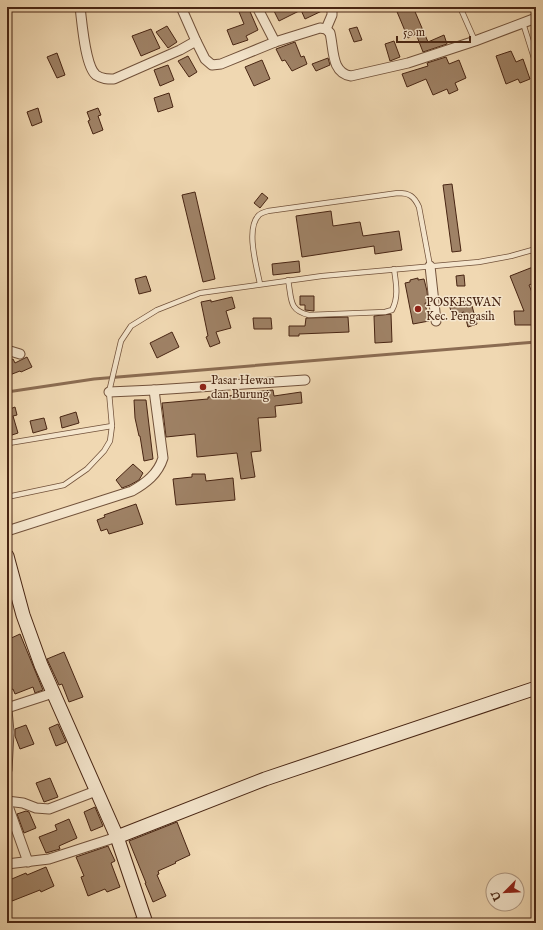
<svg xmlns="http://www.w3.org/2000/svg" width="543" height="930" viewBox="0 0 543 930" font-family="'IM FELL English',serif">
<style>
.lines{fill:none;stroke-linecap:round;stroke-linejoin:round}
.stream{stroke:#8b6c52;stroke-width:3}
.building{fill:#9f8266;stroke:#482513}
.lane-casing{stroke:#72523b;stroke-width:6}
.street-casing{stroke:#72523b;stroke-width:11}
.secondary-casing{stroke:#482513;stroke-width:15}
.lane{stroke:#f5e6cd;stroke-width:4.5}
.street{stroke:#f5e6cd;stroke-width:9}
.secondary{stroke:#f5e6cd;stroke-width:13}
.poi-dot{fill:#8f2418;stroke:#f5e6cd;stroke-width:1.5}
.labels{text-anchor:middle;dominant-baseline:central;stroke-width:3;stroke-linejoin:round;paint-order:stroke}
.poi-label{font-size:12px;fill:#482513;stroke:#f5e6cd;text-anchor:start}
</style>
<rect width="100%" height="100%" fill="#f0d8b2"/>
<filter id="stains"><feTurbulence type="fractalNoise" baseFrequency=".005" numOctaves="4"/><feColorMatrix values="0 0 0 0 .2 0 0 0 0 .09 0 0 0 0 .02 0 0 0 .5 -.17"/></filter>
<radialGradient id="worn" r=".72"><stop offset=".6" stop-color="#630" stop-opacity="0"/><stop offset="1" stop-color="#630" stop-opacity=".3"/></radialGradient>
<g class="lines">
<polyline class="stream" points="7,392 94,379 536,342"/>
</g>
<g class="building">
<polygon points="237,7 248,7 258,30 246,36 248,40 233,45 227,30 244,24"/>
<polygon points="272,7 326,7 326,9 305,19 301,10 279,21"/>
<polygon points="395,7 413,7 428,42 444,35 447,44 423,52 416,34 408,38"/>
<polygon points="167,26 177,42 168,48 156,32"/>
<polygon points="357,27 362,40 354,42 349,29"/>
<polygon points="151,29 160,48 141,56 132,36"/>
<polygon points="394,41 400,57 390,61 385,44"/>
<polygon points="295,42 301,57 304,56 307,64 292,71 285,60 282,61 276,49"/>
<polygon points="511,51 516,62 523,59 530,79 520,83 518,79 506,84 496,56"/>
<polygon points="57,53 65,75 57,78 47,57"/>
<polygon points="188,56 197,72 189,77 178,61"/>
<polygon points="446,57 449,64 459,60 466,78 455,83 458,90 449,94 447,89 433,95 426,79 407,87 402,74 428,66 427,63"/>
<polygon points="328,58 330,65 316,71 312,64"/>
<polygon points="262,60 270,79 254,86 245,67"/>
<polygon points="168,65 174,80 160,86 154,70"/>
<polygon points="169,93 173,107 158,112 154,98"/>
<polygon points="38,108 42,122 32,126 27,112"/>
<polygon points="98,108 101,115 98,116 103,130 93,134 88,121 90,120 87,112"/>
<polygon points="452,184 461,251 452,252 443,185"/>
<polygon points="195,192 215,279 203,282 182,195"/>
<polygon points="262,193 268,198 260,208 254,203"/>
<polygon points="331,211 333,226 360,222 363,236 399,231 402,250 375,254 374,246 302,257 296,216"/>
<polygon points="299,261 300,272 273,275 272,264"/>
<polygon points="533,267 536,275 536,282 529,285 536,302 536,325 515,325 514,311 524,311 510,276"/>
<polygon points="464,275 465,286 457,286 456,276"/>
<polygon points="146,276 151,291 139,294 135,279"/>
<polygon points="418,278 418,280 424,279 427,291 428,303 425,303 429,321 413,324 405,283 410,282 410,280"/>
<polygon points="300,296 314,296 314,311 305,310 305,305 300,305"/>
<polygon points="232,297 235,308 226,311 231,328 216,332 220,343 210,347 206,337 208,336 201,302 211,300 211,302"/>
<polygon points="468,301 469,306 472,306 477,324 468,327 464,312 452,315 449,304"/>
<polygon points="391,314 392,342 375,343 374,316"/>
<polygon points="348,317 349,332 299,334 299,336 289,336 289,326 305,326 306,318"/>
<polygon points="253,318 271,318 272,329 254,329"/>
<polygon points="172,332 179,347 157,358 150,343"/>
<polygon points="27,357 32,367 21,372 20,371 7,376 7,362 13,359 15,363"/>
<polygon points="273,390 274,396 301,392 302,403 275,406 276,417 258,418 261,451 251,452 255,477 241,479 237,453 197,457 195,434 166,437 162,403 208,399 208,397 241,395 241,393"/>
<polygon points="134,400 146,400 153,459 144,461 140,436 139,436 135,418"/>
<polygon points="8,403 10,409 15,407 17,415 13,416 18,433 9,436 7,428 7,404"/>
<polygon points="76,412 79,423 62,428 60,417"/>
<polygon points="44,418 47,429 33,433 30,421"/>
<polygon points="133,464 143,473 139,480 130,485 122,488 116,480"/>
<polygon points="192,474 205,474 206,481 233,478 235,500 176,505 173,479 192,477"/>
<polygon points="136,504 143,524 109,534 107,529 101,531 97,520 105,517 104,515"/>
<polygon points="20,634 43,690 35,693 33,687 15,694 13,689 7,691 7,652 11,650 7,640"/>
<polygon points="64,652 83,697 69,702 62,684 59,685 47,659"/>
<polygon points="58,724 66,742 56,746 49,728"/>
<polygon points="26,725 34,744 20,749 15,736 15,729"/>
<polygon points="50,778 58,797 44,802 36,783"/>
<polygon points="95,807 103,826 91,831 84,812"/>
<polygon points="26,811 29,812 36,828 24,833 17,814"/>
<polygon points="69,819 77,838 59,846 60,849 46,853 39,837 57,830 55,825"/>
<polygon points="177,822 190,855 175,862 176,863 158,871 159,874 157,875 166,896 153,902 145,883 146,883 129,841"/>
<polygon points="108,846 115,861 111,863 120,887 107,892 105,889 88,896 81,877 84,876 76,857"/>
<polygon points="46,867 54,886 41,892 40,890 7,903 7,881 26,873 27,875"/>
</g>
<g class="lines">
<defs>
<g id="lane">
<polyline points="460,7 475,41"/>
<polyline points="523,23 534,58"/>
<path d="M 288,280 C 292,299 288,310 309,315 L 385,312 L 392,310 C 399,297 396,283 394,269"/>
<path d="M 260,284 C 257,268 245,228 259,215 C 261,213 265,212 268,211 L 398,193 C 409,193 414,196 419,207 L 430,266"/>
<polyline points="9,443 112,426"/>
<polyline points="7,497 64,485 87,469 104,451 110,441 112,426 109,392 121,341 131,326 157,310 200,293 322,276 479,262 511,256 536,249"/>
</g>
<g id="street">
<path d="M 80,7 C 82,22 85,66 96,75 C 102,79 107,79 114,79 L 180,50 L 196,41 L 205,59 L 212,65 L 221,64 L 275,42 L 320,28 L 326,29 L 330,33 C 334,49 331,73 351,76 L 408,63 L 475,41 L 536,18"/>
<polyline points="181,7 196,41"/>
<polyline points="257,7 275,42"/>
<polyline points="326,29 332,15 332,7"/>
<polyline points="430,266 436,321"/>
<polyline points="7,350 20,354"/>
<polyline points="109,392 154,390 305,380"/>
<path d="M 7,531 L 132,491 C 146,483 158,474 163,458 L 154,390"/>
<polyline points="7,708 53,693"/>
<polyline points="7,710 9,732 7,770"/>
<polyline points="7,801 23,803 36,808 49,809 96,791"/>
<polyline points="7,803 28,862"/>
<polyline points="7,864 49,859 117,837"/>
<polyline points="136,923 145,920"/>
</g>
<g id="secondary">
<polyline points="7,556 23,615 41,665 117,837 146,923"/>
<polyline points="117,837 265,779 536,688"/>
</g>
</defs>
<use href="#lane" class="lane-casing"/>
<use href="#street" class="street-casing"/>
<use href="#secondary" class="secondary-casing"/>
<use href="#lane" class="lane"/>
<use href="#street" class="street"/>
<use href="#secondary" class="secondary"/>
</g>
<g class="poi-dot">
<circle cx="418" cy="309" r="4"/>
<circle cx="203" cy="387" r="4"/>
</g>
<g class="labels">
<g class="poi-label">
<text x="426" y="302">POSKESWAN<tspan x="426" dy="14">Kec. Pengasih</tspan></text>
<text x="211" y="380">Pasar Hewan<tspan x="211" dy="14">dan Burung</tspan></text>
</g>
</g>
<rect width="543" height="930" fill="none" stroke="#f0d8b2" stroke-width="24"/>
<rect x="8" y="8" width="527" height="914" fill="none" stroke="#482513" stroke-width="2"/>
<rect x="12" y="12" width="519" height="906" fill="none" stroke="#482513"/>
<g transform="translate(505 892) rotate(246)"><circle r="19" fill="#f5e6cd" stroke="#b09983"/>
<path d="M0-3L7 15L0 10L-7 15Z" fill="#8f2418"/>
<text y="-6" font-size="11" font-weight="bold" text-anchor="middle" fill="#482513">U</text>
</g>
<path d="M397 36v6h73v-6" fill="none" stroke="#482513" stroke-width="2"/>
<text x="403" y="36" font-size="12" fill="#482513" stroke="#f5e6cd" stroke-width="3" paint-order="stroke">50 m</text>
<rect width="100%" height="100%" filter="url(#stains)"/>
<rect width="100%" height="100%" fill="url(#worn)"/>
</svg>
